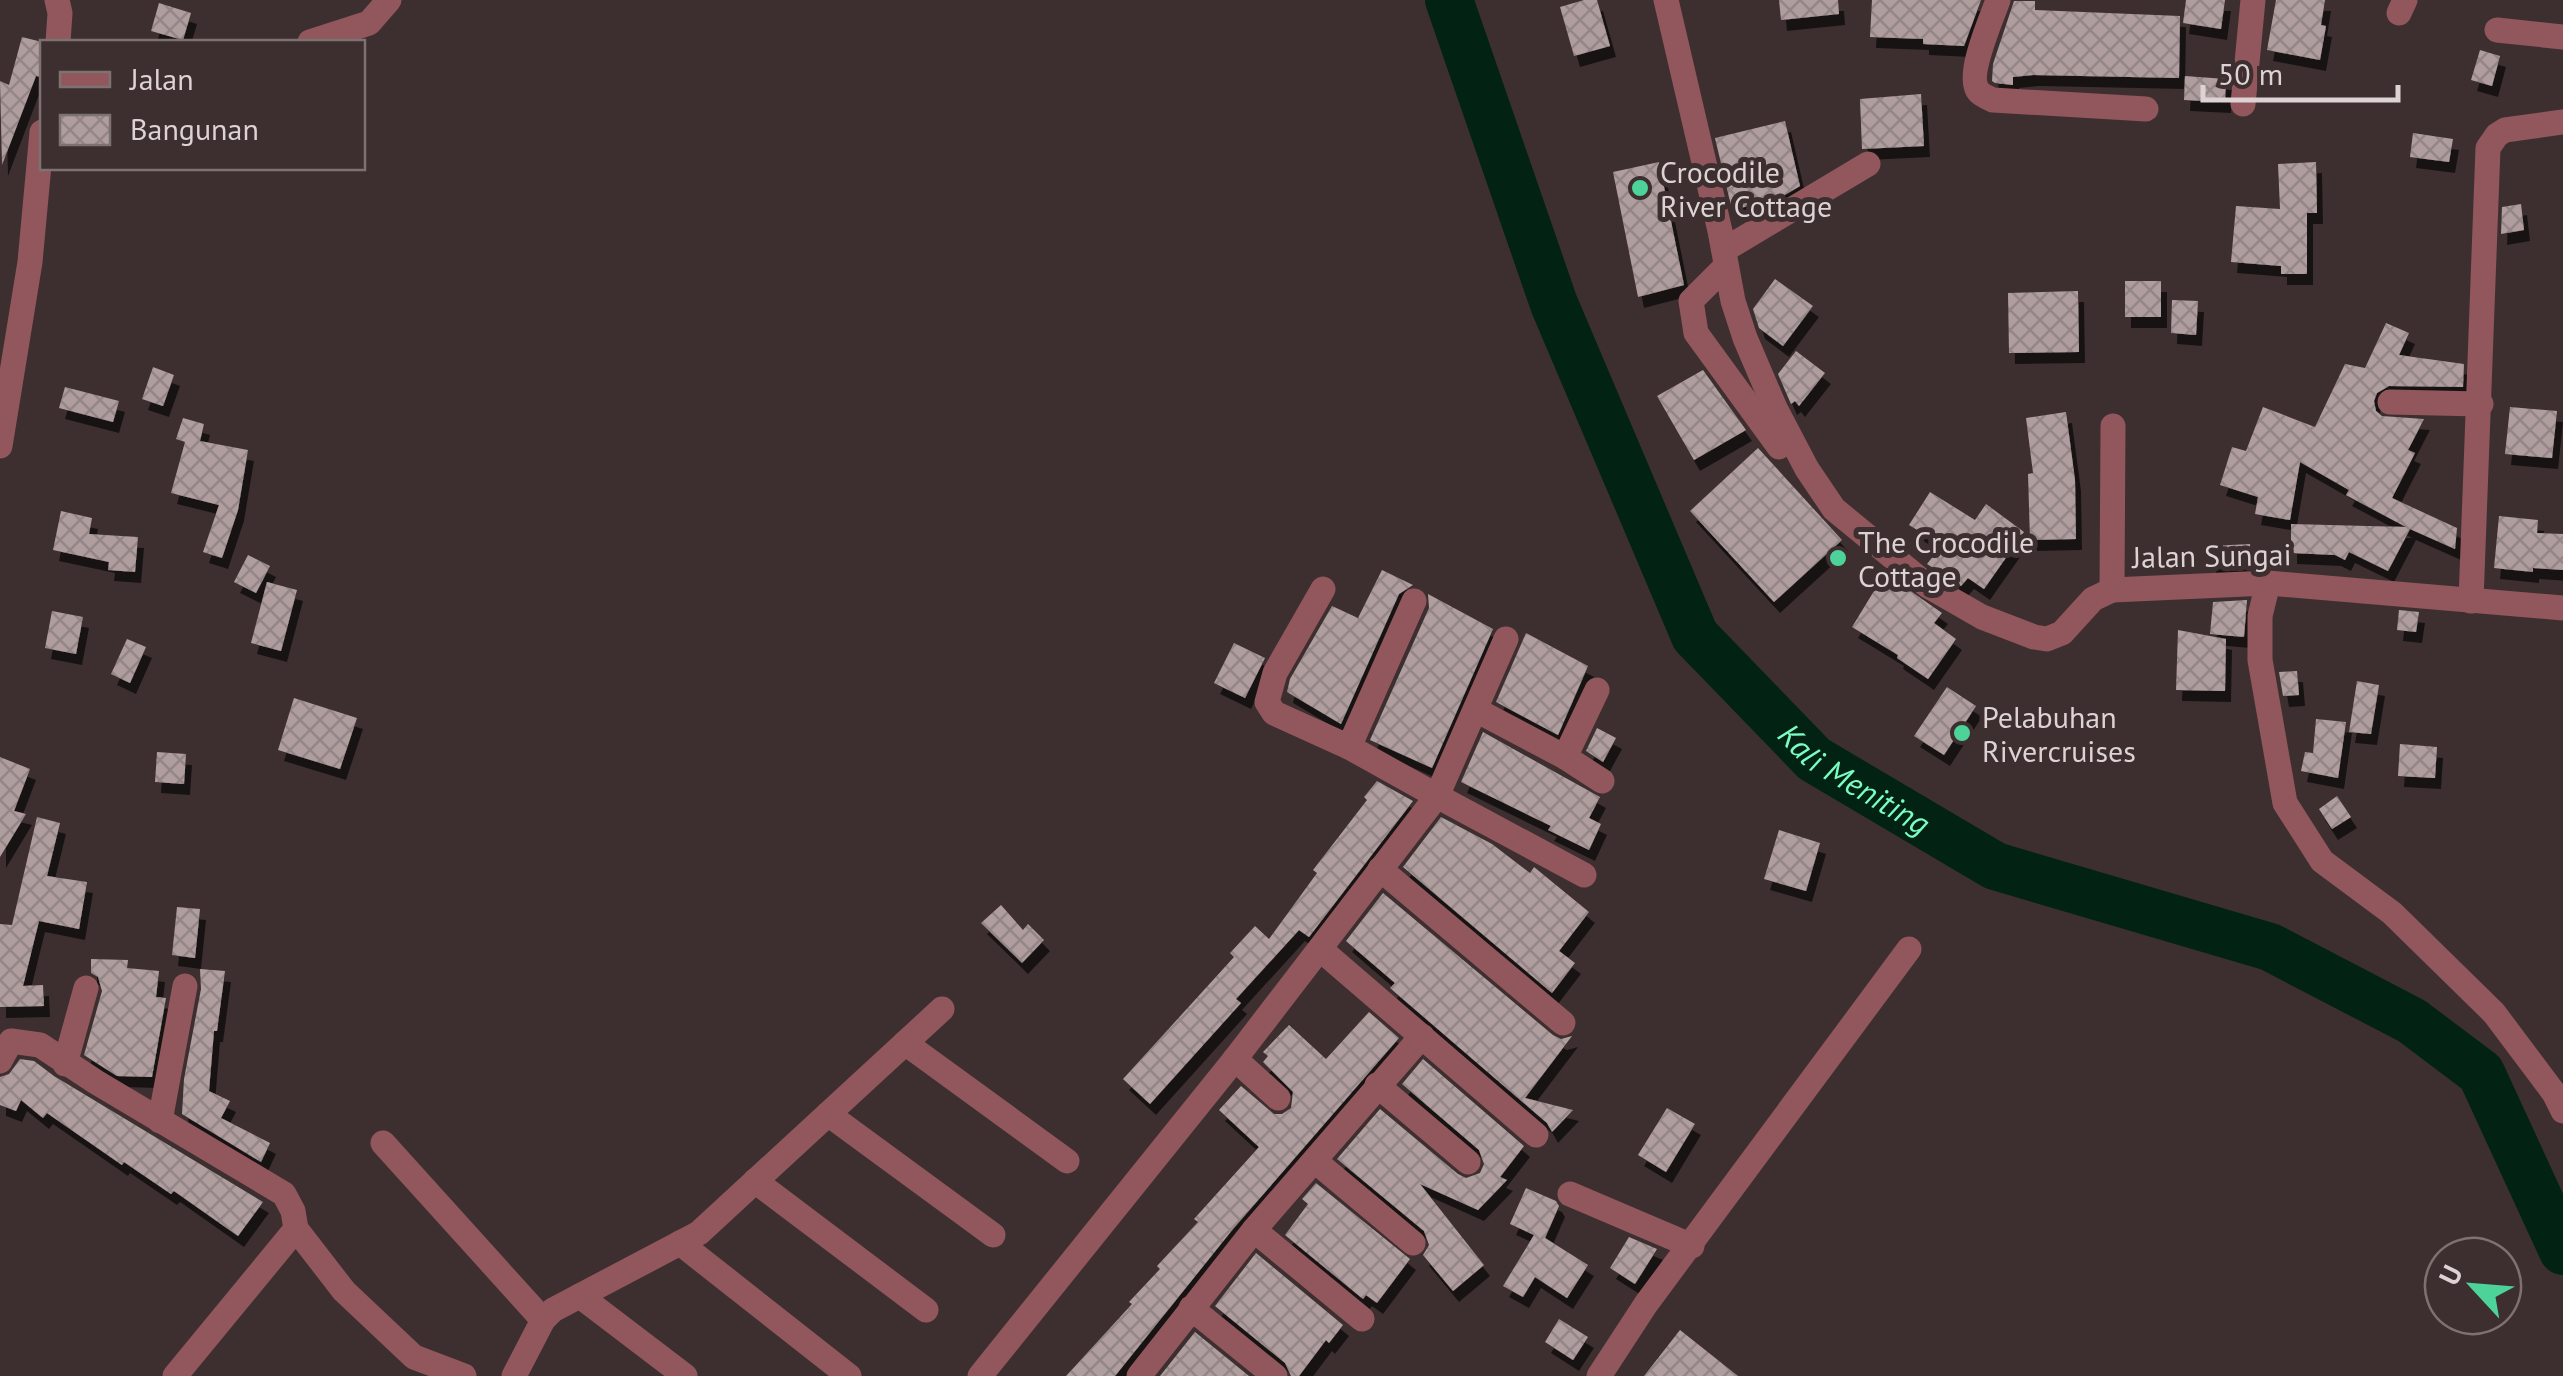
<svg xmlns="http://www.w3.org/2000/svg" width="2563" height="1376" viewBox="0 0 2563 1376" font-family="'PT Sans',sans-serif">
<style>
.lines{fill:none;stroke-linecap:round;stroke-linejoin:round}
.river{stroke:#022214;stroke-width:48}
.building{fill:url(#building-cross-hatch);filter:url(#shadow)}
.minor{stroke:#92575c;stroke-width:25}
.poi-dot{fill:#4dd39a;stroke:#3d2f30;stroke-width:4}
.labels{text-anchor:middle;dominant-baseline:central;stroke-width:10;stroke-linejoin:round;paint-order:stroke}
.poi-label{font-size:30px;fill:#ddd3d4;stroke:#3d2f30;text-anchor:start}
.street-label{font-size:30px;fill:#ddd3d4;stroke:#3d2f30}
.water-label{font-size:32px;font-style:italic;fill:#79fec2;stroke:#3d2f30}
</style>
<defs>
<pattern id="building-cross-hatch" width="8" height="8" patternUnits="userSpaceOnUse" patternTransform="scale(2.5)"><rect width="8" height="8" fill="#b09e9f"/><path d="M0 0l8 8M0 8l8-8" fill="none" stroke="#948687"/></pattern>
<filter id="shadow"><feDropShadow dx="6" dy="11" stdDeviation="0" flood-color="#0009"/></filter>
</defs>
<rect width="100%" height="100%" fill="#3d2f30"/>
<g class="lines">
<path class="river" id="s1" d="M 1449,0 L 1554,304 L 1695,636 L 1814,759 L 1995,866 L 2270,947 L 2412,1021 L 2481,1073 L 2563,1251"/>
</g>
<g class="building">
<polygon points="1584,0 1597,0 1610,46 1574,56 1560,7"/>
<polygon points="1779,0 1838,0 1839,14 1781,20"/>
<polygon points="1872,0 1981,0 1964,46 1923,44 1923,39 1870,37"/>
<polygon points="2186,0 2225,0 2221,29 2183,23"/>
<polygon points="2276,0 2325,0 2321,25 2326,26 2320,60 2267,50"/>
<polygon points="2014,1 2035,1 2035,10 2180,16 2179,78 2033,75 2013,77 2013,85 1995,83 1992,81 1993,64"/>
<polygon points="159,3 191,13 183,40 151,31"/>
<polygon points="22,37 42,42 42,77 36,76 2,165 0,81 9,85"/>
<polygon points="2480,50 2500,56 2492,86 2471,80"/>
<polygon points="2185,76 2226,79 2225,102 2184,100"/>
<polygon points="1921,94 1924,146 1862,149 1860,99"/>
<polygon points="1785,121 1800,186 1778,199 1732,210 1715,138"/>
<polygon points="2413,133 2453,139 2449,162 2410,157"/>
<polygon points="1659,162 1684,285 1638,297 1613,172"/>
<polygon points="2316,162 2317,213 2307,213 2307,274 2281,274 2281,266 2231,262 2236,206 2280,209 2278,164"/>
<polygon points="2521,204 2524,230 2501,234 2502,207"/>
<polygon points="1775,279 1813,306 1783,346 1759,328 1753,309"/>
<rect x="2125" y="281" width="36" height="36"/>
<polygon points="2078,291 2079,352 2009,353 2008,293"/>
<polygon points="2172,300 2198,301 2196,335 2171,333"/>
<polygon points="2386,323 2409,333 2399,355 2464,364 2463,387 2389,386 2377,393 2374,401 2376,411 2382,416 2424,419 2408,450 2415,453 2392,498 2457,528 2455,549 2410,529 2388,571 2349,552 2345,560 2335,555 2291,553 2291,524 2406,527 2346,495 2349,490 2300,462 2290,520 2255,514 2258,497 2220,485 2232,447 2246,451 2263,407 2315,427 2345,364 2365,368"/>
<polygon points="1796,351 1825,373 1799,406 1795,401 1791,404 1778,374"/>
<polygon points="153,367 174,375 163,406 142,399"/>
<polygon points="1703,370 1746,430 1694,460 1657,396"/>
<polygon points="65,387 119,401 113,422 59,408"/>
<polygon points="2510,407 2557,411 2552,458 2505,454"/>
<polygon points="2066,412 2075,480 2076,539 2030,540 2028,474 2033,473 2026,418"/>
<polygon points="183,418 204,424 200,441 248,450 238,510 222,558 203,552 219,505 171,493 185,442 176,439"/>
<polygon points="1758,448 1842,540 1774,602 1690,511"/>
<polygon points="1930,492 1975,520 1986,504 2024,532 1984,589 1968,578 1961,586 1927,564 1942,545 1909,525"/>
<polygon points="61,511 92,518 89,534 138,537 135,572 108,570 109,562 53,550"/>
<polygon points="2499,516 2538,520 2537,533 2563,534 2563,570 2533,568 2533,572 2494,568"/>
<polygon points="2250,544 2251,568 2210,569 2210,546"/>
<polygon points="248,555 270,566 256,593 234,582"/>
<polygon points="1382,570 1413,585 1399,594 1341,724 1287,692 1290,679 1332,606 1358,618"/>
<polygon points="1885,573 1942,613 1934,623 1956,639 1928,679 1897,658 1898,655 1852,627"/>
<polygon points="267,582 297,590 281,651 251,643"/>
<polygon points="1428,594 1493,629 1432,768 1370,740 1429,608"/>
<polygon points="2247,600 2244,637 2210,634 2213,602"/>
<polygon points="2399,610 2419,612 2416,632 2397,630"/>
<polygon points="52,611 83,617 76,654 45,648"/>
<polygon points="2178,630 2226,639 2225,691 2176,690"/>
<polygon points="1526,633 1588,666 1558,735 1496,702"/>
<polygon points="127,639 146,647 130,683 111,674"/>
<polygon points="1234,643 1265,658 1245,698 1214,683"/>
<polygon points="2297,671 2299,695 2283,696 2279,672"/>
<polygon points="2357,681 2379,685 2371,734 2349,732"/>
<polygon points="1947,687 1976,706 1944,755 1914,736"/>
<polygon points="294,698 357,718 340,769 278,750"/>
<polygon points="2316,719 2346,722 2338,778 2301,771 2305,752 2313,753"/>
<polygon points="1597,728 1616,738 1603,762 1586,751"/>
<polygon points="1483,732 1600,797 1589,818 1601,824 1589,850 1548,830 1551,826 1461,782"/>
<polygon points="2400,744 2437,747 2435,778 2398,776"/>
<polygon points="157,752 186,754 184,784 155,782"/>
<polygon points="0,757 30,769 14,811 26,814 0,857"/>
<polygon points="1377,781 1413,801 1309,937 1299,930 1236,999 1241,1003 1150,1104 1123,1079 1234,957 1230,953 1255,926 1269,939 1317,873 1313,870 1367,800 1364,797"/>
<polygon points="2337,796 2351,817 2332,829 2319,809"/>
<polygon points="37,817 60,823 47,876 87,882 79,929 39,921 23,986 43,985 44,1006 0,1007 0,924 12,925"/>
<polygon points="1441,817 1492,844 1530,873 1534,867 1589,912 1559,951 1575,963 1552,993 1403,867"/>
<polygon points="1779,830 1820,843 1806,891 1764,879"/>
<polygon points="1383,893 1553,1035 1561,1039 1572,1036 1525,1098 1573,1110 1552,1132 1547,1123 1390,988 1395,983 1346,941"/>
<polygon points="1001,905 1023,930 1028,924 1044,940 1022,963 981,923"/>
<polygon points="177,907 200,909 195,958 172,955"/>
<polygon points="91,959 128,960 127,968 159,971 156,997 166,998 152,1077 117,1076 84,1055 102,991 98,977 91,973"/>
<polygon points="200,969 225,971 217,1031 214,1031 209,1091 230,1101 221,1118 270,1143 261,1162 182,1114 184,1079 201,989"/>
<polygon points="1369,1012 1399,1038 1233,1229 1115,1376 1066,1376 1132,1304 1129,1302 1160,1269 1157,1266 1198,1222 1194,1219 1259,1147 1219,1110 1241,1086 1274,1114 1282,1114 1291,1108 1293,1092 1263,1062 1268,1056 1263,1052 1289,1025 1326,1059"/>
<polygon points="20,1059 34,1061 54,1076 263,1202 238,1236 174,1191 171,1194 124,1162 122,1165 47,1113 43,1118 21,1100 16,1111 0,1105 0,1077 9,1074"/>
<polygon points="1423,1059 1524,1146 1500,1177 1507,1180 1478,1210 1420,1184 1484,1265 1453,1291 1423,1255 1429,1245 1424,1231 1337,1159 1380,1109 1458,1174 1466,1178 1480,1173 1484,1164 1479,1150 1402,1084"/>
<polygon points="1667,1108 1695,1124 1666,1172 1638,1155"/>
<polygon points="1316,1183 1410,1259 1377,1303 1366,1295 1363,1299 1285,1235 1308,1204 1302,1199"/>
<polygon points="1526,1188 1556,1201 1559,1206 1545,1238 1588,1265 1567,1298 1535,1277 1523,1297 1503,1286 1534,1235 1510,1224"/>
<polygon points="1629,1237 1657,1249 1635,1284 1610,1268"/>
<polygon points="1256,1253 1343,1325 1329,1343 1326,1340 1299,1376 1291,1376 1285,1363 1215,1306"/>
<polygon points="1559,1319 1588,1337 1573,1360 1545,1342"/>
<polygon points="1680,1330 1738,1376 1644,1376"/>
<polygon points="1195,1332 1249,1376 1160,1376"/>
</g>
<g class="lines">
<g class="minor">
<polyline points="57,0 60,13 58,42"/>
<polyline points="1666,0 1720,231 1733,301 1745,338 1775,408 1807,469 1834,509 1928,586 1982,617 2034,637 2047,639 2062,633 2093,599 2112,590 2268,583 2563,608"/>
<path d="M 1998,0 C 1992,18 1965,77 1979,92 C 1983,96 1989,98 1993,100 L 2146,109"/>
<polyline points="2399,13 2405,0"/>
<polyline points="2497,30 2563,37"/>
<polyline points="310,42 369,23 389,0"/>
<polyline points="2243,104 2253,0"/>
<polyline points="1724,250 1868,164"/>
<polyline points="1726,266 1691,301 1696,333 1779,447"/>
<polyline points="2390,402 2481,404"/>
<polyline points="0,446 30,262 42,132"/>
<polyline points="2268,583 2260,616 2260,660 2285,803 2322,861 2392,913 2494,1013 2554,1093 2563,1111"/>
<polyline points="2112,590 2113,426"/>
<polyline points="2471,601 2488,148 2497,135 2505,130 2563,122"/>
<polyline points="1506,639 1437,796 1584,875"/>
<polyline points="1476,710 1565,757 1602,781"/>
<polyline points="1349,747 1414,601"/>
<polyline points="1565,757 1597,690"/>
<polyline points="1380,869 1563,1023"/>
<polyline points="1320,949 1536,1135"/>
<polyline points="905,1043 1067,1161"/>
<polyline points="1235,1059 1278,1098"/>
<polyline points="0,1061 11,1041 40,1045 96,1082 284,1194 293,1211 296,1229 344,1291 414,1357 464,1376"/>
<polyline points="65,1064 86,988"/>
<polyline points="1377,1085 1468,1162"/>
<polyline points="828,1114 993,1235"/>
<polyline points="160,1121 185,986"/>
<polyline points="383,1143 543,1320"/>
<polyline points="1315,1161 1413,1243"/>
<polyline points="755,1181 926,1310"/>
<polyline points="1570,1194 1692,1246"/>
<polyline points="1254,1230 1362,1319"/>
<polyline points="680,1243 849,1376"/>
<polyline points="580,1296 685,1376"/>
<polyline points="1191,1308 1275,1376"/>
<polyline points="175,1376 296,1229"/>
<polyline points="514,1376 543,1320 553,1310 699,1233 942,1009"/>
<polyline points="980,1376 1235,1059 1437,796 1349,747 1274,713 1267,702 1275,673 1323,589"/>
<polyline points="1139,1376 1254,1230 1422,1036"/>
<polyline points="1599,1376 1646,1304 1909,949"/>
</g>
</g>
<g class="poi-dot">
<circle cx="1640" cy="188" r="10"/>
<circle cx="1838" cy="558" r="10"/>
<circle cx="1962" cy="733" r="10"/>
</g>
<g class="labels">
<g class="poi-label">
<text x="1660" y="171">Crocodile<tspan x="1660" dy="34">River Cottage</tspan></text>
<text x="1858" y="541">The Crocodile<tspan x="1858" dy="34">Cottage</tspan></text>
<text x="1982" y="716">Pelabuhan<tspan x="1982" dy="34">Rivercruises</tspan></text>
</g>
<g class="street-label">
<text transform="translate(2212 555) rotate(-1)">Jalan Sungai</text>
</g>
<g class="water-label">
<text stroke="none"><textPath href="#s1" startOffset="898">Kali Meniting</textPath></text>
</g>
</g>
<rect x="40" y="40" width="325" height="130" fill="#3d2f30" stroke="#7d7172" stroke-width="2.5"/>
<rect x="60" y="72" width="50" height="15" fill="#92575c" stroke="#7d7172" stroke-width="2.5"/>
<text x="130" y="90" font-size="30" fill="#ddd3d4">Jalan</text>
<rect x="60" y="115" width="50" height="30" fill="url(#building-cross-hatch)" stroke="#7d7172" stroke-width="2.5"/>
<text x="130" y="140" font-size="30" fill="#ddd3d4">Bangunan</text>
<g transform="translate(2473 1286) rotate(296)"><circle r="48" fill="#3d2f30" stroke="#7d7172" stroke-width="2.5"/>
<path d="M0-8L18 38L0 25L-18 38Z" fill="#4dd39a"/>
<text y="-15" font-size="28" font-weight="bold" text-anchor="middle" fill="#ddd3d4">U</text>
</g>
<path d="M2203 85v15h195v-15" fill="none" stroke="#ddd3d4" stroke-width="5"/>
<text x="2218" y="85" font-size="30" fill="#ddd3d4" stroke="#3d2f30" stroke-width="8" paint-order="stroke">50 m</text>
</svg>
